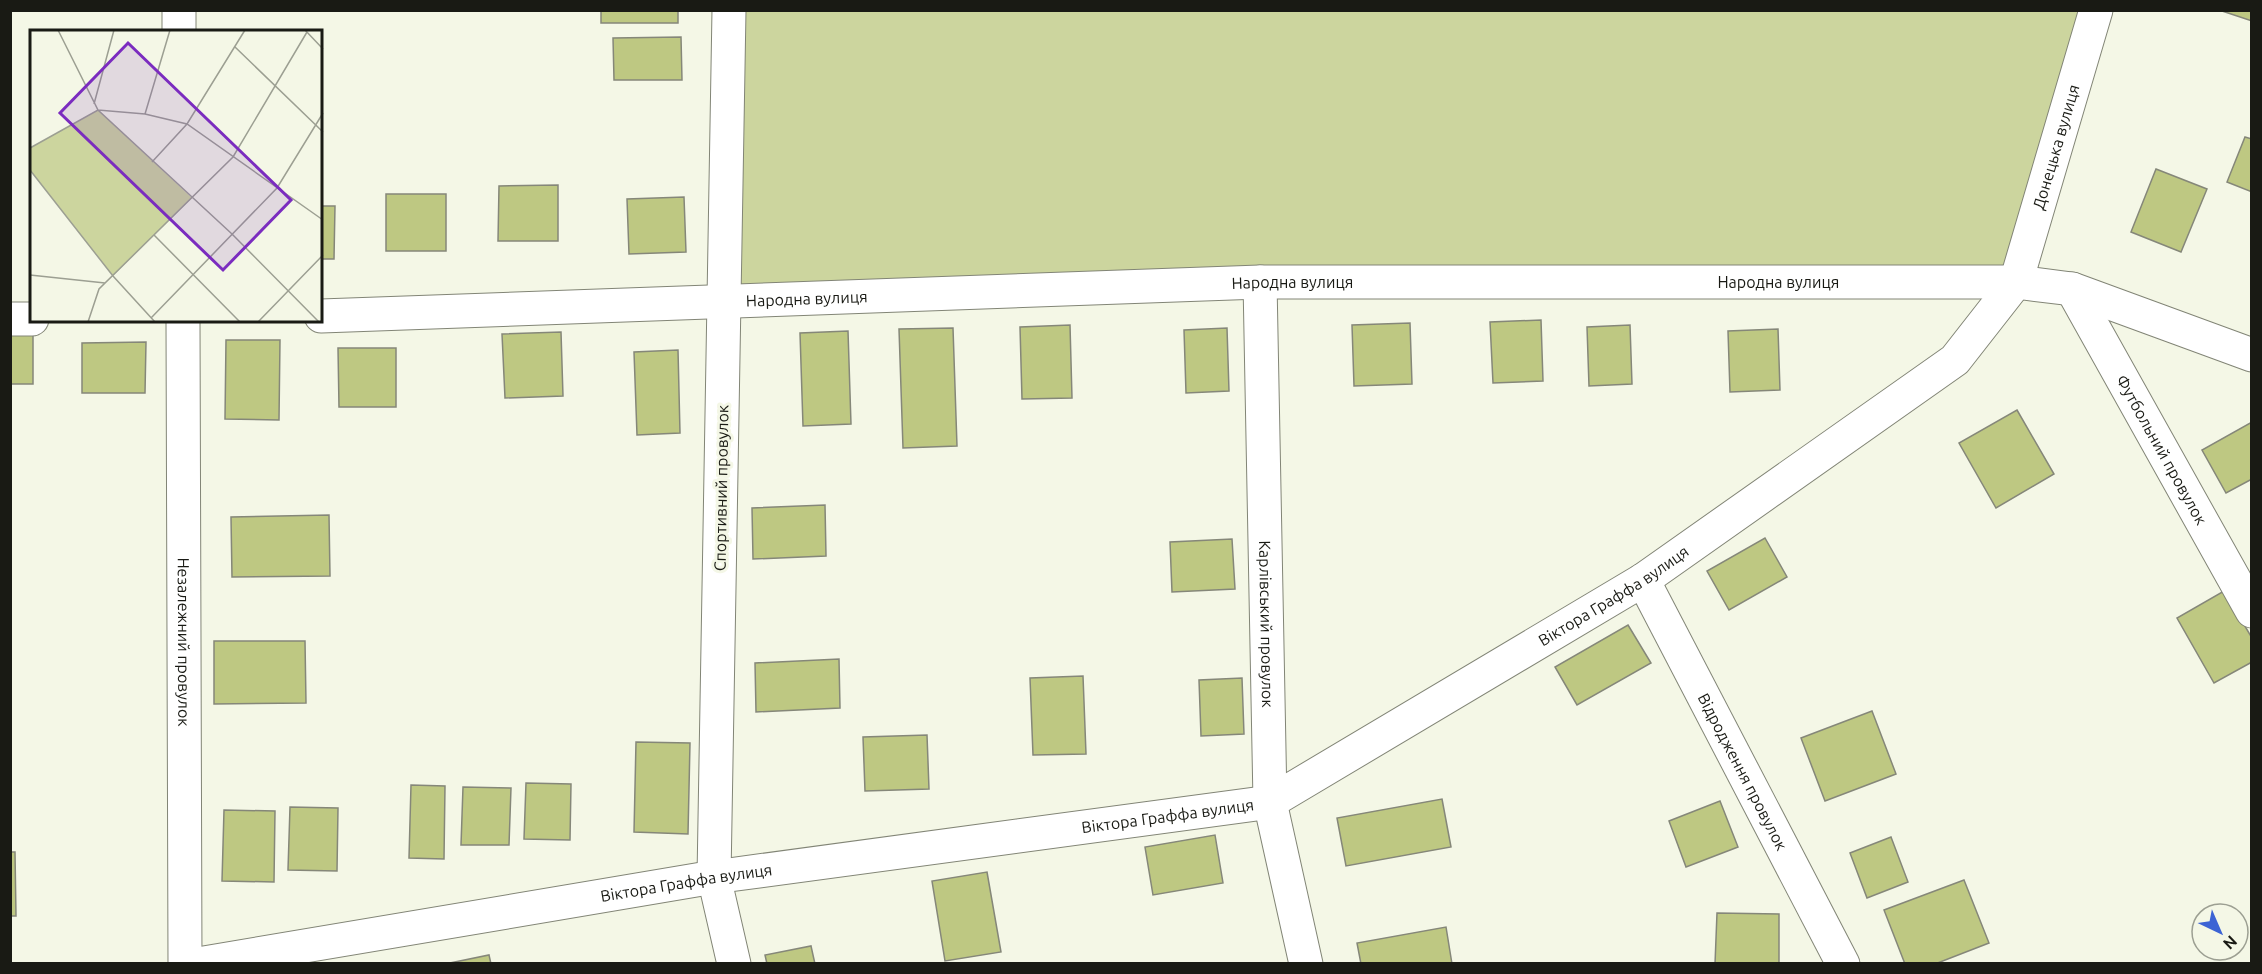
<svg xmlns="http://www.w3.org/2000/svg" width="2262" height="974" viewBox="0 0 2262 974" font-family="Ubuntu,sans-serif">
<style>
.green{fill:#ccd59e}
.building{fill:#bec882;stroke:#858779;stroke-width:1.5}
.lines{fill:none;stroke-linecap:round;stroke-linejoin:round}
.minor-casing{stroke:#828576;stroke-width:35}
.minor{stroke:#fff;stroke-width:33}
.labels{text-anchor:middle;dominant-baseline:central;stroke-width:6;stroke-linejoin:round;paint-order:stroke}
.street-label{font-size:16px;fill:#191a14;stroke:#f4f7e6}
.inset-road{fill:none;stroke:#9c9f92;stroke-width:1.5}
.view{fill:#7b2cbf;fill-opacity:0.15;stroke:#7b2cbf;stroke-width:3}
.inset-edge{fill:none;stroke:#191a14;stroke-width:3}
</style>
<rect width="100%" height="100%" fill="#f4f7e6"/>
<polygon class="green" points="729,11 2096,11 2016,282 724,302"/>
<g class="building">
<rect x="601" y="10" width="77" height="13"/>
<polygon points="2219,10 2252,10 2252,21"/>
<polygon points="681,37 682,80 614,80 613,38"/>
<polygon points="2245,137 2252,139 2252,192 2227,182"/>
<polygon points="2156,169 2207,189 2181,252 2131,232"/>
<polygon points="558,185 558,241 498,241 499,186"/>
<rect x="386" y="194" width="60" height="57"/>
<polygon points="684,197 686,252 629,254 627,199"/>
<polygon points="321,206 335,206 334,259 321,259"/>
<polygon points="1541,320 1543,381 1493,383 1490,322"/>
<polygon points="1410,323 1412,384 1354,386 1352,325"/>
<polygon points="1070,325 1072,398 1022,399 1020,327"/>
<polygon points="1630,325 1632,384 1589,386 1587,327"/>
<polygon points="953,328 957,446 903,448 899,329"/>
<polygon points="1227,328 1229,391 1186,393 1184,330"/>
<polygon points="1778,329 1780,390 1730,392 1728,331"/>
<polygon points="848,331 851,424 803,426 800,333"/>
<polygon points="561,332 563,396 505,398 502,334"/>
<rect x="10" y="333" width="23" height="51"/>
<polygon points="226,340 280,340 279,420 225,419"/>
<polygon points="146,342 145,393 82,393 82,343"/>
<polygon points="338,348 396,348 396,407 339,407"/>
<polygon points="678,350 680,433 637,435 634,352"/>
<polygon points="2017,410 2054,474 1996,508 1959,443"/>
<polygon points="2252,422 2252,479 2226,493 2202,450"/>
<polygon points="825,505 826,556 753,559 752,508"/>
<polygon points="329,515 330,576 232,577 231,517"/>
<polygon points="1765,538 1787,577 1729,610 1707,571"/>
<polygon points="1232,539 1235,589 1172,592 1170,542"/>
<polygon points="2224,591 2252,638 2252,662 2214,683 2177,618"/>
<polygon points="1628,625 1651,663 1577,705 1555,667"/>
<polygon points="214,641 305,641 306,703 214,704"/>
<polygon points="839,659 840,708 756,712 755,663"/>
<polygon points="1083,676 1086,754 1033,755 1030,678"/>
<polygon points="1242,678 1244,734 1201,736 1199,680"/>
<polygon points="1872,711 1896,774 1825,801 1801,738"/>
<polygon points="927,735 929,789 865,791 863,737"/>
<polygon points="636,742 690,743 688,834 634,832"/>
<polygon points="526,783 571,784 570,840 524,839"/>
<polygon points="411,785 445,786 444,859 409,858"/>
<polygon points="463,787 511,788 509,845 461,845"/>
<polygon points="1442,799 1451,847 1346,866 1337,818"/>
<polygon points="1720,801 1738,847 1686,867 1669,821"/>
<polygon points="290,807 338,808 337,871 288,870"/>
<polygon points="224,810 275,811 274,882 222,881"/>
<polygon points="1215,835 1223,883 1153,895 1145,847"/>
<polygon points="1891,837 1908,882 1867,898 1850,853"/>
<polygon points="10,852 15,852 16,916 10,916"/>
<polygon points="987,872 1001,952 945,961 932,881"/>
<polygon points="1964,880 1989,943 1935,964 1905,964 1884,910"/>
<polygon points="1717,913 1779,914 1779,964 1715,964"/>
<polygon points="1446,927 1452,964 1361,964 1357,943"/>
<polygon points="811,946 815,964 767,964 765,955"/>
<polygon points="489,955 491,964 445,964"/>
</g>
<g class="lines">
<defs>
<g id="minor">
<polyline points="179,10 179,32"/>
<polyline points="729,10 714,877 734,964"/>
<path id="s1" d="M 1260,282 L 1270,802 L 1306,964"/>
<path id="s2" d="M 2072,289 L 2252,611"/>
<path id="s3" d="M 321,316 L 1260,282 L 2016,282 L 2072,289 L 2252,355"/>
<polyline points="10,319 32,319"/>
<path id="s4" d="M 183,321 L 185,964"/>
<path id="s5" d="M 1643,580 L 1843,964"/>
<path id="s6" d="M 198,964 L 714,877 L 1270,802 L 1643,580 L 1955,360 L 2016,282 L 2096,10"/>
</g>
</defs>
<use href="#minor" class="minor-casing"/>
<use href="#minor" class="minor"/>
</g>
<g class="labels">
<g class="street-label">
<text stroke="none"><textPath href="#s6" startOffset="2140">Донецька вулиця</textPath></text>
<text stroke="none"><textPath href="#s3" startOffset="1458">Народна вулиця</textPath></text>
<text stroke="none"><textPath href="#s3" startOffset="972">Народна вулиця</textPath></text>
<text stroke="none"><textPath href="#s3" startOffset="486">Народна вулиця</textPath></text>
<text stroke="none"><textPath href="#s2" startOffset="184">Футбольний провулок</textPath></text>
<text transform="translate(721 488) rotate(-89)">Спортивний провулок</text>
<text stroke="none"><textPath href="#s6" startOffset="1485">Віктора Граффа вулиця</textPath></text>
<text stroke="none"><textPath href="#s1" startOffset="342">Карлівський провулок</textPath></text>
<text stroke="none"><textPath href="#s4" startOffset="321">Незалежний провулок</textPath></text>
<text stroke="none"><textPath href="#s5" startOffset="216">Відродження провулок</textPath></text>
<text stroke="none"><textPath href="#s6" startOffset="981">Віктора Граффа вулиця</textPath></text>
<text stroke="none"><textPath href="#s6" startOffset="495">Віктора Граффа вулиця</textPath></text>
</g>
</g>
<g transform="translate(30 30)">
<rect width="292" height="292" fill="#f4f7e6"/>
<path d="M 68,80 L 162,168 L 83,246 L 0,140 L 0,118 Z" fill="#ccd59e"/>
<path class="inset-road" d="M 28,0 L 68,80 L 202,204 L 289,292M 275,0 L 293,19M 205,17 L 293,102M 64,74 L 84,0M 115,84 L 140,0M 0,118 L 68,80 L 115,84 L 157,94 L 293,190M 122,132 L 157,94 L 215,0M 0,140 L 83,246 L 125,292M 124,205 L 210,292M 0,245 L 75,253M 121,288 L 247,158 L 293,83M 58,292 L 69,259 L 203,127 L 277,2M 228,292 L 293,225"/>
<path class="view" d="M 98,13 L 261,170 L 193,240 L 30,83 Z"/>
<rect width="292" height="292" class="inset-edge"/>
</g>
<rect width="2262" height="974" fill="none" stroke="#191a14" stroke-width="24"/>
<g transform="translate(2220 932) rotate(136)"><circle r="28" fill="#f4f7e6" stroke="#9c9f92" stroke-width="1.5"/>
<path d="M0-4.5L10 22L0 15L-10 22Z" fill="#3c63d4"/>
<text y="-9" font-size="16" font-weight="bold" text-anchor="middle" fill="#191a14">N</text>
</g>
</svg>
